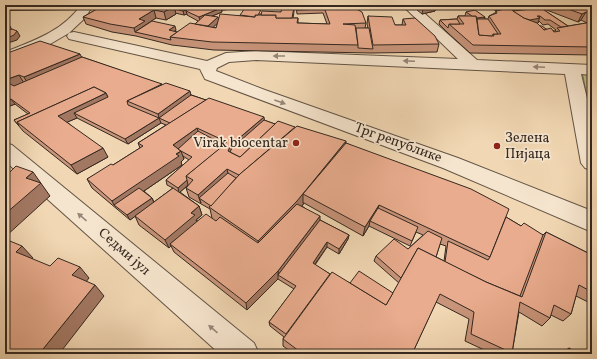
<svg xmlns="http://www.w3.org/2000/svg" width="597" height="359" viewBox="0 0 597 359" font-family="Vollkorn,serif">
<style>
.green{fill:#bcbe8b;stroke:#787356}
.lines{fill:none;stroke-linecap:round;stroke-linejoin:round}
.street-casing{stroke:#635445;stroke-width:2}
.secondary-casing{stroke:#342820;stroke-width:2}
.street{fill:#f6e5ce;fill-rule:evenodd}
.secondary{fill:#f6e5ce;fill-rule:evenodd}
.wall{fill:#c8947a;stroke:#342820;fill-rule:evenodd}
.shaded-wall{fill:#a37863;stroke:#342820}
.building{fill:#e9ac8e;stroke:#342820}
.oneway{fill:#958677}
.poi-dot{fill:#8f2418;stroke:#f6e5ce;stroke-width:1.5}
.labels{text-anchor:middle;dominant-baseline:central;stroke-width:3.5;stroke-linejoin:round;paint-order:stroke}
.poi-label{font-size:14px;fill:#342820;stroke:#f6e5ce;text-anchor:start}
.street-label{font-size:14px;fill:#342820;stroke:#f6e5ce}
</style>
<rect width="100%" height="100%" fill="#f1d7b3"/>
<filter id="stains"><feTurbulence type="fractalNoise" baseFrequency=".005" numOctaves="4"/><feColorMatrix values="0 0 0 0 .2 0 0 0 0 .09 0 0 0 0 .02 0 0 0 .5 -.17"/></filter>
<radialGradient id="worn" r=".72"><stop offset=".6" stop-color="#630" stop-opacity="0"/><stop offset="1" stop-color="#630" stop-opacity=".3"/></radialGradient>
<polygon class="green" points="581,67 592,67 592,121"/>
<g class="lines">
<defs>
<g id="street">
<path d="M 81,5 L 93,5 L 85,18 L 69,33 L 74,32 L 207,61 L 226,53 L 256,51 L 458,59 L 402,5 L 415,5 L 477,60 L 592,65 L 592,75 L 581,74 L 592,119 L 592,170 L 585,168 L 581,163 L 565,74 L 256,60 L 229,62 L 217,68 L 216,71 L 265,90 L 458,158 L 592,211 L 592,232 L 443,168 L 205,79 L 200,69 L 69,39 L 67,36 L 69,33 L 45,47 L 5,63 L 5,52 C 33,41 63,31 81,5 Z"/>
<polygon points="5,143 12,145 254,343 259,354 220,354 5,161"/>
</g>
<polygon id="secondary" points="5,5 96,5 90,9 5,10"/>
</defs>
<use href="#street" class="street-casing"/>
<use href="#secondary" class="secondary-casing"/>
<use href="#street" class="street"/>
<use href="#secondary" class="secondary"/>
</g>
<g class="wall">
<path d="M 104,5 L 206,5 L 206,7 L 211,5 L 244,5 L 244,8 L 221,10 L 222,12 L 212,16 L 219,20 L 240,16 L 281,12 L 294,7 L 294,12 L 293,18 L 298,18 L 298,23 L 327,24 L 323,13 L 297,14 L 296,5 L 330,6 L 331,6 L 330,5 L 352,5 L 350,5 L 366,23 L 365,28 L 368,28 L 367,24 L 368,16 L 395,25 L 402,25 L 403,19 L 439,44 L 437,52 L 372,53 L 214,50 L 172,45 L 136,36 L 112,32 L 86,24 L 83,17 ZM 175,13 L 184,15 L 187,14 L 187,15 L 198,21 L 195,24 L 177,32 L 175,32 L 176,30 L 146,24 L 156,18 L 166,20 L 176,14 ZM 218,22 L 216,28 L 213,27 Z"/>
<polygon points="370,5 394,5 394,6 373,9"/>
<polygon points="411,5 444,5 436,8 435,11 422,14"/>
<path d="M 488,5 L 519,5 L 518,9 L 512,10 L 513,11 L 541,8 L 568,26 L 587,23 L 581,20 L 578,22 L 544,9 L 545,5 L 592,5 L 592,55 L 470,53 L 447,32 L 439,24 L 440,20 L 457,19 L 458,16 L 465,16 L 466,12 L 485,17 L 484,19 L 488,19 L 489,16 L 495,13 L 496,11 ZM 539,21 L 543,25 L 548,24 L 556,30 L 555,31 L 546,29 L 540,26 L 537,23 L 538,23 Z"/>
<path d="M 5,54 L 82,57 L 275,124 L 346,143 L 506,217 L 521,226 L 543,235 L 546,232 L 592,255 L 592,304 L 576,296 L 571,314 L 563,321 L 551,315 L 550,318 L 542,326 L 519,312 L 512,353 L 511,354 L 493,354 L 465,341 L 469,319 L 436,302 L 412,354 L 294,354 L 283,346 L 283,339 L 284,337 L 270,326 L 269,322 L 294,289 L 278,279 L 247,310 L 174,252 L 171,246 L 169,248 L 139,225 L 135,216 L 130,220 L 92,188 L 87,179 L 113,165 L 140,148 L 138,143 L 166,125 L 161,123 L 128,144 L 77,118 L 67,122 L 108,157 L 77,174 L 23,131 L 14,120 L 28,114 L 15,104 L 5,108 ZM 183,156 L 189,160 L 166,180 L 167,185 L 173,188 L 154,202 L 152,198 L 144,191 L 182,165 L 181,162 L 184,159 ZM 188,185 L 186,188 L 189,197 L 210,209 L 212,218 L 197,221 L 196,220 L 202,215 L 199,206 L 180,192 ZM 304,203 L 363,236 L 369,226 L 410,246 L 416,232 L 423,235 L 408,249 L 376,256 L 374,261 L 399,283 L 393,293 L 350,283 L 330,274 L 315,265 L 327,247 L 339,254 L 348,239 L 349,235 L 320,220 L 302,206 ZM 440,244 L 446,246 L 444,261 L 436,257 Z"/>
<polygon points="569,348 578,354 560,354"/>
</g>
<g class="shaded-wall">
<polygon points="194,5 206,5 206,8"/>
<polygon points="228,5 244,5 244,8 222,10 221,6"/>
<polygon points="253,5 267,5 253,7"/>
<polygon points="374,5 394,5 394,6 373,9"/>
<polygon points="435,5 444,5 436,8 435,11 422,14 423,9"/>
<polygon points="519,5 518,9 496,11 498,7"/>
<polygon points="174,6 176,14 166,20 164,12"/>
<polygon points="221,8 222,12 200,21 199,17"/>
<polygon points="188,9 186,11 187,14 184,15 183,11"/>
<polygon points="154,10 156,18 135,32 134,28 139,19"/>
<polygon points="586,12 581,20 578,22 582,14"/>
<polygon points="537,16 540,16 538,23 520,25"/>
<polygon points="218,17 219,22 209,31 208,26"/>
<polygon points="485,17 483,22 476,18"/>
<polygon points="10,26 14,34 5,38 5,28"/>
<polygon points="175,26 176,30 170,35 169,30"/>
<polygon points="17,31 20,36 17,40 5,44 5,39"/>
<polygon points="80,54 84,62 29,86 24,77"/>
<polygon points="19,75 24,83 5,89 5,80"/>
<polygon points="190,91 192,100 159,118 158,114"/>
<polygon points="106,93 110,102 74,113 77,118 63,124 58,116"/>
<polygon points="11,99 15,104 5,108 5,101"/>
<polygon points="264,117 265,125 193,180 231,145"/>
<polygon points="159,118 161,123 128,144 125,139"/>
<polygon points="197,128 200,136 180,151 173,145"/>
<polygon points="346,141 345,152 303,194"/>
<polygon points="103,148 108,157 77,174 71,165"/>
<polygon points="181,151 184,159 181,162 182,165 119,208 114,205 112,201"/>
<polygon points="227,169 229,178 199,198 201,203 198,195"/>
<polygon points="33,172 50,196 5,237 5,214 26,178"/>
<polygon points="187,180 188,185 179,193 178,188"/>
<polygon points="303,194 303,203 304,203 297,212 260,251 258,241"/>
<polygon points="152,198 154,203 130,220 127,215"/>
<polygon points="379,205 377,213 370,221 369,226 363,236 365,227"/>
<polygon points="199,206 202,215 196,220 198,224 170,244 171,246 169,248 165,240 191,213"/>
<polygon points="320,216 320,225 278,275 278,271"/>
<polygon points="349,235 348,239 339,254 339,249"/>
<polygon points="327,242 327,247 312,268 313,263"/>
<polygon points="22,246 33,258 27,264 16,252"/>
<polygon points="80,267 89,278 82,287 72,275"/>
<polygon points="278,271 278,279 247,310 246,303"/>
<polygon points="95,285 104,296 59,354 39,354"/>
</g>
<g class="building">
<polygon points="104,5 173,5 174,6 164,12 154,10 139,19 145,21 134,28 110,24 83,17"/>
<polygon points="173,5 196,5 194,5 205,8 211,5 215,5 221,8 199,17 186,11 188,9 183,11 175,9"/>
<polygon points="296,5 329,5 330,6 324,7 323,9 297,10"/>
<polygon points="339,5 349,5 362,12 366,23 343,24 355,25 358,45 212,42 170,37 190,23 216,28 220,14 255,17 255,15 276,15 276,18 298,18 297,23 330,24 324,7"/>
<polygon points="418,5 435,5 436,6 423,9"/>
<polygon points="495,5 517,5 498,7"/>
<polygon points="557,5 592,5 592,15 586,12 582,14"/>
<polygon points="282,7 294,7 292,18 276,18 276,15 261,15 262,11 281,12"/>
<polygon points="245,8 261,10 258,15 255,15 255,17 240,15"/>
<polygon points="509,8 524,18 537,23 544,30 551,28 554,32 560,31 557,28 592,22 592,47 473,45 449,24 464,24 458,16 476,16 479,35 494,36 493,34 501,34 489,16 497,13 496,11"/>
<polygon points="541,8 568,26 561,27 550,20 545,20 540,16 537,16 540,18 530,20 524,18 513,11"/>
<polygon points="475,10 485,17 477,18 476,16 472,16 466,12"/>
<polygon points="205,15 218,17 208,26 195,24"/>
<polygon points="368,16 392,17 395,25 406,25 403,19 415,18 435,36 439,44 373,45"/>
<polygon points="457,19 460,24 449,24 448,28 440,20"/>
<polygon points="477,19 488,19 498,34 493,34 492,36 479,35"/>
<polygon points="152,21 175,26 169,30 177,32 170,37 171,40 135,32"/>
<polygon points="5,24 10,26 5,28"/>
<polygon points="540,26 542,26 546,29 544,30"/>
<polygon points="356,28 369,28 373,49 358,48 358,45"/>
<polygon points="12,29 17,31 14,35 5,39 5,32"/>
<polygon points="40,41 80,54 24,77 19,75 5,80 5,54"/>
<polygon points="82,57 162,84 127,101 128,105 159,118 125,139 74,113 108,97 106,93 94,87 17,122 19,126 14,120 30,113 11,99 5,101 5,84 8,83 14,86"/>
<polygon points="166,83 190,91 158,114 127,101"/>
<polygon points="94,87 106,93 58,116 103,148 71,165 17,122"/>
<polygon points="191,95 206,100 170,123 159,118"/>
<polygon points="209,98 264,117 231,145 228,151 240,157 278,121 295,127 239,175 227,169 198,195 186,188 193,180 186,176 227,142 197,128 173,145 181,151 176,154 179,156 112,201 87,179 111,164 113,165 143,146 138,143"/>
<polygon points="264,120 275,124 240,157 230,152 232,148"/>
<polygon points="297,126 346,141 297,201 258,241 209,207 240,174"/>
<polygon points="198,131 224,145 186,176 187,180 178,188 166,180 192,157 181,151 178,149"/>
<polygon points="346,143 471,189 509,209 490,257 379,205 365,227 303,194"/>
<polygon points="16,166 33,172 26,178 41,183 5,214 5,170 10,172"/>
<polygon points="228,173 236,178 211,206 199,198"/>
<polygon points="139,188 152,198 127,215 114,205"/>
<polygon points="173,188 199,206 191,213 195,215 165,240 135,216"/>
<polygon points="297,204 320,216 278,271 246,303 170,244 206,214 216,221 220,217 258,243"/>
<polygon points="378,208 418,227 412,241 370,221"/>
<polygon points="506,217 521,226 524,223 543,235 520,296 486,282 445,262 448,241 488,260 490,257"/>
<polygon points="320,220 349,235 339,249 327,242 313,263 330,274 286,334 269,322 296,286 278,275"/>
<polygon points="428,231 442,238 436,257 418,248 401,278 376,256 394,239 408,249"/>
<polygon points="546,232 592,255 592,292 579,285 571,314 554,305 550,318 520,302 512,353 471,334 474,312 440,294 412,354 303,354 283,339 332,272 386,305 418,248 486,282 522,297"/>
<polygon points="5,239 22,246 16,252 50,266 58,258 80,267 72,275 95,285 39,354 5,354"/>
<polygon points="359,271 393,293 386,305 350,283"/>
<polygon points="569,348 578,354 565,354"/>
</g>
<defs><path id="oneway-solid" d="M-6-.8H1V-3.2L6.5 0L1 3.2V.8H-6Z"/></defs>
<g class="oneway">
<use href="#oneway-solid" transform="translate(279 56) rotate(-180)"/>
<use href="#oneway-solid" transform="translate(409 61) rotate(-177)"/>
<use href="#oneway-solid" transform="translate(539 67) rotate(-177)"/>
<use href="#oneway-solid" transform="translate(280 102) rotate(20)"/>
<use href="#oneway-solid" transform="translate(82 217) rotate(-139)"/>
<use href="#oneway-solid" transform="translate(213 329) rotate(-139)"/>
</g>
<g class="poi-dot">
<circle cx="296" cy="143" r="4"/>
<circle cx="497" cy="146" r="4"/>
</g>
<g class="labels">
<g class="poi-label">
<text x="505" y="138">Зелена<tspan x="505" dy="16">Пијаца</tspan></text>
<text x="288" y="143" text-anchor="end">Virak biocentar</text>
</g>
<g class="street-label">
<text transform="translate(398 143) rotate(20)">Трг републике</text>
<text transform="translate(124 252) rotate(41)">Седми јул</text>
</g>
</g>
<rect width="597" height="359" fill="none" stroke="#f1d7b3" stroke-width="20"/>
<rect x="6" y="6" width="585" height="347" fill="none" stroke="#342820" stroke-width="2"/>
<rect x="10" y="10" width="577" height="339" fill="none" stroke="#342820"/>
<rect width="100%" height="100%" filter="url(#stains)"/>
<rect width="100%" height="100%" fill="url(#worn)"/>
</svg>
